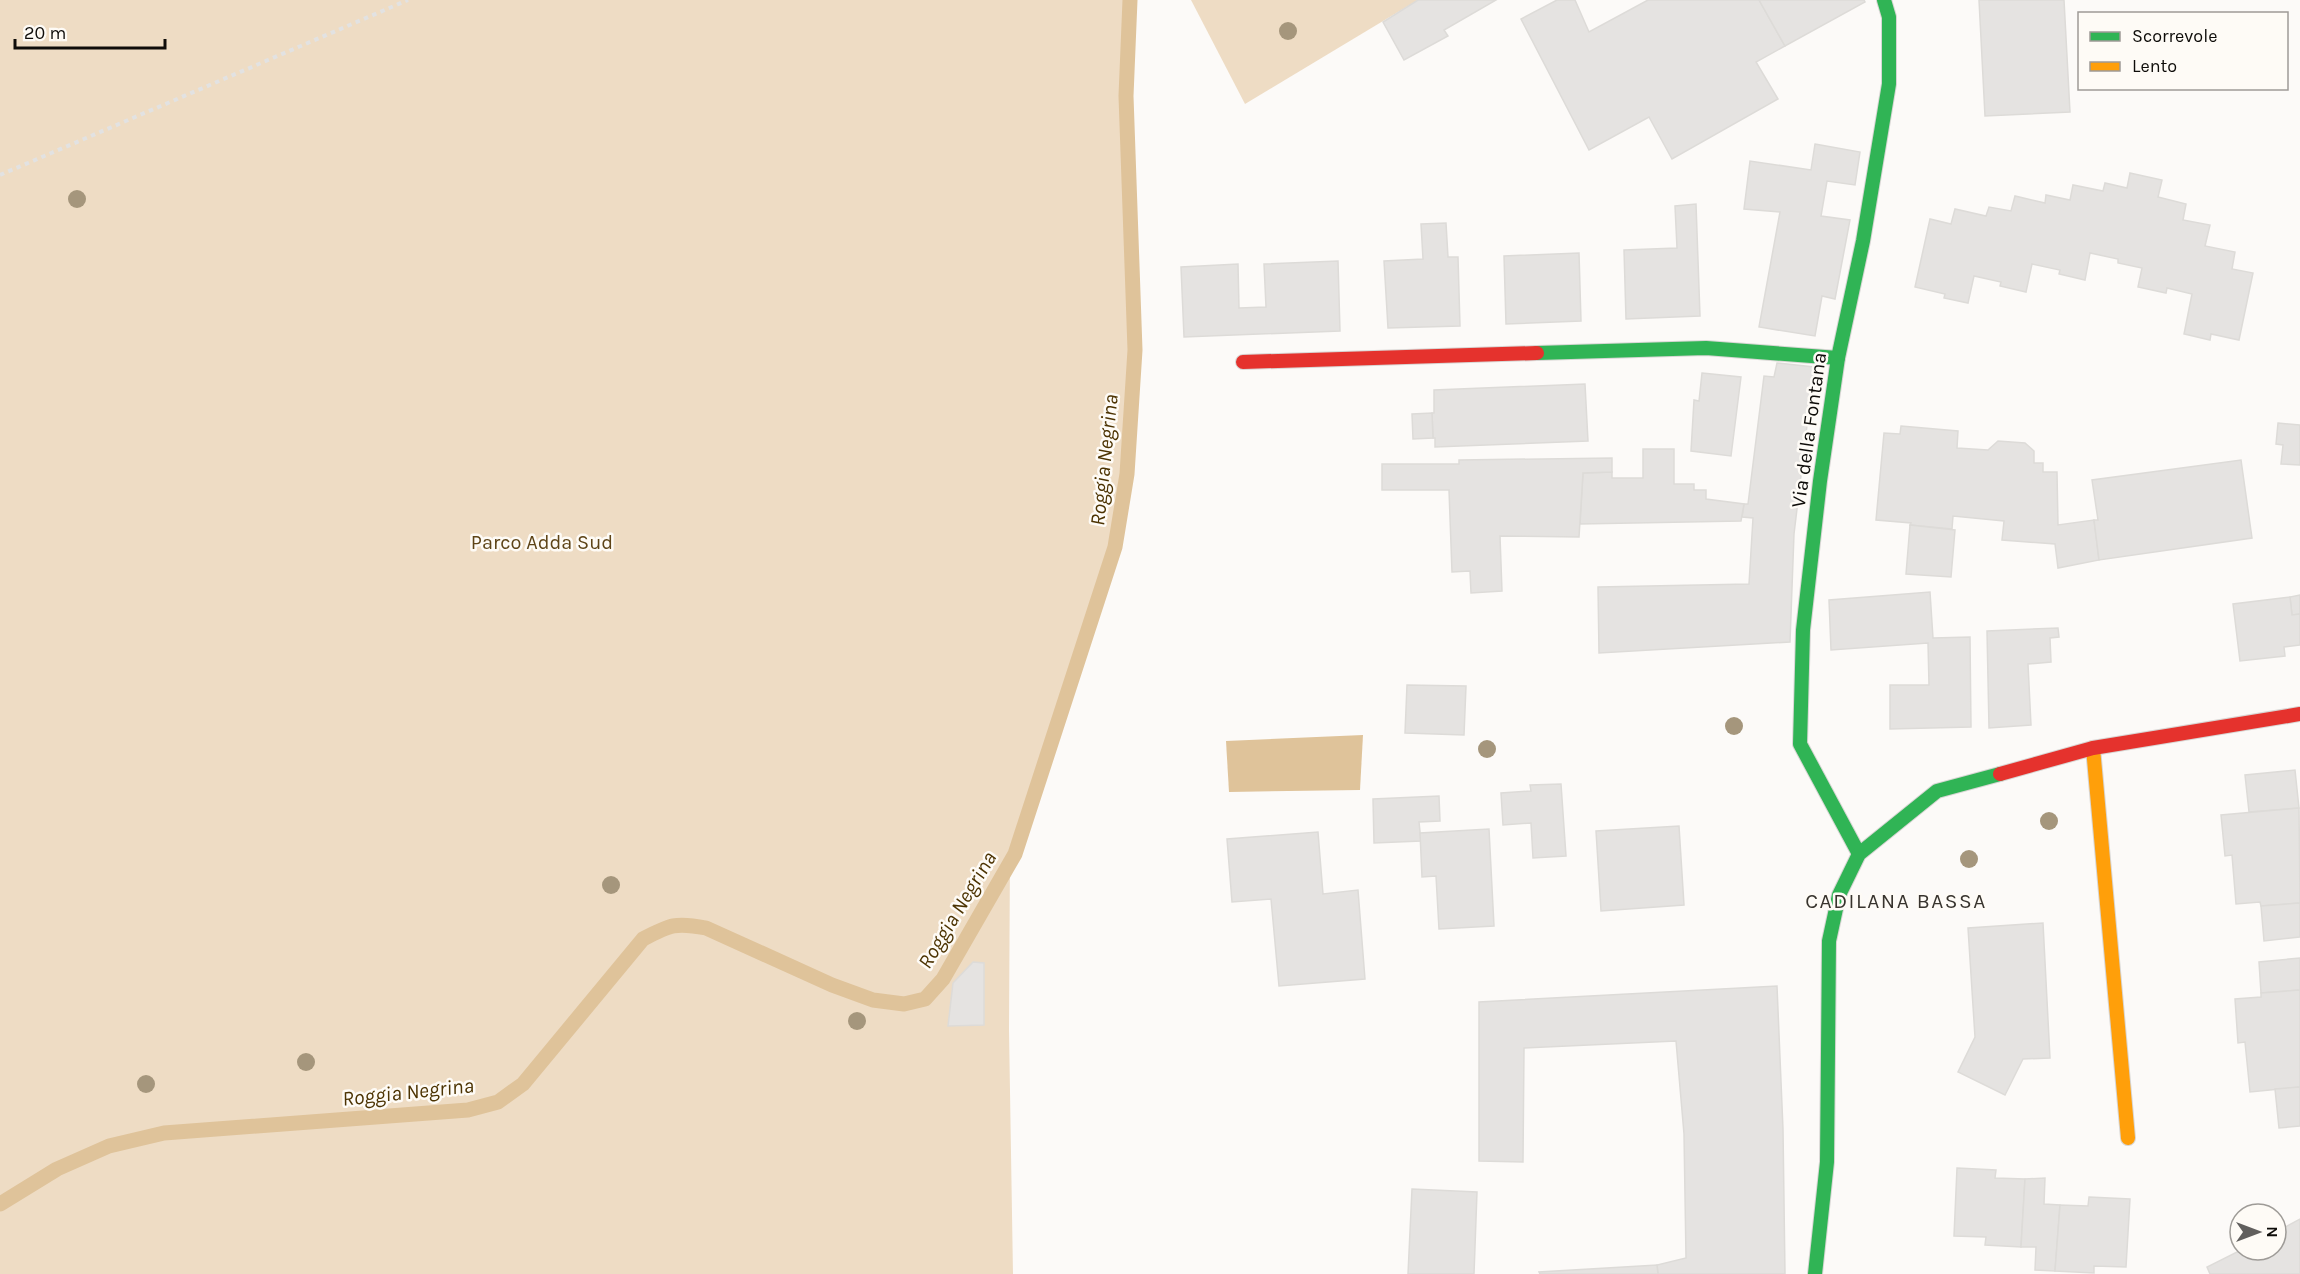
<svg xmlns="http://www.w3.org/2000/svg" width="2300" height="1274" viewBox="0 0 2300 1274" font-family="Karla,sans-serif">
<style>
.green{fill:#eedcc4}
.water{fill:#dfc39a}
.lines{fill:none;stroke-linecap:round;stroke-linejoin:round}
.stream{stroke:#dfc39a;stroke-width:15}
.building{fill:#e5e3e1;stroke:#dddbd8;stroke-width:1.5}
.fast-casing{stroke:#d8d6d4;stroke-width:16}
.slow-casing{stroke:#d8d6d4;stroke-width:16}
.jam-casing{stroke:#d8d6d4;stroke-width:16}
.path{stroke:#e2e2e2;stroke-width:4;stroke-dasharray:4.5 4.5;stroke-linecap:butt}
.fast{stroke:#30b455;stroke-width:14}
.slow{stroke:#ff9f0a;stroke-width:14}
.jam{stroke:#e5322d;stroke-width:14}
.tree{fill:#a5967c}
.labels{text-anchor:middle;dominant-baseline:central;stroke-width:5;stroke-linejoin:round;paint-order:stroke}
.street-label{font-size:20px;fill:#0e0c09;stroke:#fefbf6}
.park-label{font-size:20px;fill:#5e4417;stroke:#fefbf6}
.water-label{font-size:21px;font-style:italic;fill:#4c3302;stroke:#fefbf6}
.neighbourhood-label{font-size:21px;letter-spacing:1.5px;fill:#38342e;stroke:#fefbf6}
</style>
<rect width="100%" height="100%" fill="#fcfaf8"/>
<g class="green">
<polygon points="0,0 1125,0 1122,97 1132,350 1123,476 1112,545 1010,851 1009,1030 1013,1274 0,1274"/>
<polygon points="1191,0 1418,0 1245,104"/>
</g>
<polygon class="water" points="1363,735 1360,790 1229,792 1226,741"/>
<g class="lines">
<path class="stream" d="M 0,1204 L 57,1169 L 109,1146 L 164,1133 L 468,1110 L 498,1102 L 523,1084 L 643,939 C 670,925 675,922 706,928 L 832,985 L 873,1000 L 904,1004 L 925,999 L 943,979 L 1015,854 L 1115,547 L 1127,474 L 1135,350 L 1126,96 L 1130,0"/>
</g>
<g class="building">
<polygon points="1418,0 1496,0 1444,30 1448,36 1404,60 1383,22"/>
<polygon points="1557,0 1575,0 1589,32 1648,0 1759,0 1785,46 1756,62 1778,99 1672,159 1649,117 1589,150 1521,19"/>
<polygon points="1759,0 1864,0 1865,2 1785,46"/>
<polygon points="1979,0 2064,0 2070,112 1985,116"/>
<polygon points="1815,144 1860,152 1855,185 1827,181 1821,216 1850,220 1835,299 1822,296 1815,336 1759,327 1780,212 1744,209 1750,161 1811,170"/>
<polygon points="2130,173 2162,180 2158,197 2186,204 2183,220 2210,225 2205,246 2235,252 2232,269 2253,273 2239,340 2211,334 2210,340 2184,334 2192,294 2167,288 2166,293 2138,287 2142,268 2118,263 2118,259 2090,253 2085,280 2059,274 2060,270 2032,264 2026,292 2000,286 2001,282 1974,276 1968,303 1944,298 1945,294 1915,287 1930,219 1951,224 1955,209 1986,216 1989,207 2011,211 2015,196 2045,203 2046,195 2070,200 2073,185 2103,191 2105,183 2127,188"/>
<polygon points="1696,204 1700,316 1626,319 1624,250 1677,248 1675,206"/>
<polygon points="1446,223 1448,257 1458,257 1460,326 1388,328 1384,261 1423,259 1421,224"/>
<polygon points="1579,253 1581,321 1506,324 1504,256"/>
<polygon points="1338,261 1340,331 1184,337 1181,267 1238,264 1239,308 1266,307 1264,264"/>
<polygon points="1777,363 1814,367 1794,534 1790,642 1599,653 1598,587 1749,584 1753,518 1742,517 1744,504 1748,504 1764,376 1774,377"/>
<polygon points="1702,373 1741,377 1731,456 1691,451 1694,400 1699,401"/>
<polygon points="1585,384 1588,441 1435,447 1435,438 1433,438 1432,413 1434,413 1434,390"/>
<polygon points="1432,413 1433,438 1413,439 1412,414"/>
<polygon points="2278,423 2300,425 2300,465 2281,464 2283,445 2276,444"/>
<polygon points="1901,426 1958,431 1957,448 1988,450 1998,441 2025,443 2034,451 2034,463 2043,463 2043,472 2057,472 2058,525 2094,520 2099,560 2058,568 2055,544 2002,540 2004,521 1953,516 1952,529 1910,525 1911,523 1876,520 1884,433 1900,434"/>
<polygon points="1643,449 1674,449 1674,484 1694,484 1694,490 1706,490 1706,499 1744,504 1741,521 1580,524 1583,473 1612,472 1612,478 1643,478"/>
<polygon points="1612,458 1612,472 1583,473 1579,537 1500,536 1502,591 1471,593 1470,571 1452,572 1449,490 1382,490 1382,464 1459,464 1459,460"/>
<polygon points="2241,460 2252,538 2099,560 2094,520 2098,520 2092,480"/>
<polygon points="1910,525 1955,530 1951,577 1906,574"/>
<polygon points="1930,592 1933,638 1970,637 1971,727 1890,729 1890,685 1929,685 1928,643 1831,650 1829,600"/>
<polygon points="2300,595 2300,614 2292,615 2290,597"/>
<polygon points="2290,597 2292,615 2300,614 2300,645 2284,647 2285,656 2240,661 2233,604"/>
<polygon points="2058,628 2059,637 2050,638 2051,662 2028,664 2031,725 1989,728 1987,631"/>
<polygon points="1407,685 1466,686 1464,735 1405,733"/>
<polygon points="2295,770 2299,808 2249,812 2245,775"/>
<polygon points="1561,784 1566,856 1533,858 1531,823 1503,825 1501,793 1531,791 1530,785"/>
<polygon points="1439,796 1440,821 1419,822 1421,841 1374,843 1373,799"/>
<polygon points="2299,808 2300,903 2261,906 2260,902 2236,904 2232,855 2225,856 2221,815"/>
<polygon points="1679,826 1684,905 1601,911 1596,831"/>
<polygon points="1489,829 1494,926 1439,929 1436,876 1422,877 1420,833"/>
<polygon points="1318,832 1323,894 1358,890 1365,979 1279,986 1271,899 1232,902 1227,839"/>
<polygon points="2300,903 2300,937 2264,941 2261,906"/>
<polygon points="2043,923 2050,1058 2023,1059 2005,1095 1958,1072 1975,1037 1968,928"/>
<polygon points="2300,958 2300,990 2261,993 2259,962"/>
<polygon points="973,962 984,963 984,1025 948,1026 953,983"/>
<polygon points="1777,986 1783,1129 1785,1274 1658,1274 1657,1265 1686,1258 1684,1134 1676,1041 1524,1048 1523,1162 1479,1161 1479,1002"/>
<polygon points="2300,990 2300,1087 2250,1092 2245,1042 2238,1043 2235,999 2261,997 2261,993"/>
<polygon points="2300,1087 2300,1126 2279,1128 2275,1089"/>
<polygon points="1957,1168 1996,1170 1995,1178 2025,1179 2021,1247 1985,1245 1986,1237 1954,1236"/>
<polygon points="2045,1178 2044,1204 2060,1205 2055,1271 2035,1270 2036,1247 2021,1247 2025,1179"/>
<polygon points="1412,1189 1477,1192 1474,1274 1408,1274"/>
<polygon points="2089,1197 2130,1199 2126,1267 2094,1266 2094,1273 2055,1271 2060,1205 2088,1206"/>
<polygon points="2300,1219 2300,1274 2210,1274 2207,1267 2241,1250 2276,1250 2276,1232"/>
<polygon points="1657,1265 1658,1274 1540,1274 1539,1272"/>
</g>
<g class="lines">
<defs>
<g id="fast">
<polyline points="1537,353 1706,348 1838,358"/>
<polyline points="1859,854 1800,744 1803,630 1820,481 1838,358 1863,241 1889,84 1889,17 1884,0"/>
<polyline points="1815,1274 1827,1162 1829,941 1839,895 1859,854 1937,791 2000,774"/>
</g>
<polyline id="slow" points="2093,748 2128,1138"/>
<g id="jam">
<polyline points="1243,362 1537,353"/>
<polyline points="2000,774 2093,748 2300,714"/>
</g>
</defs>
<use href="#fast" class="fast-casing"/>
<use href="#slow" class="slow-casing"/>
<use href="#jam" class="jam-casing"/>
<polyline class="path" points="0,175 408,0"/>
<use href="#fast" class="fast"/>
<use href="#slow" class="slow"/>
<use href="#jam" class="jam"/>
</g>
<g class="tree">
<circle cx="1288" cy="31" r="9"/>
<circle cx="77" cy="199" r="9"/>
<circle cx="1734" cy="726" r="9"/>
<circle cx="1487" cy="749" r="9"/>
<circle cx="2049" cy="821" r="9"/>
<circle cx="1969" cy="859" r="9"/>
<circle cx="611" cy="885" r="9"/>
<circle cx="857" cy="1021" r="9"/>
<circle cx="306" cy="1062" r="9"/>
<circle cx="146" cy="1084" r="9"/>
</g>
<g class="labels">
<g class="street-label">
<text transform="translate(1809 430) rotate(-82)">Via della Fontana</text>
</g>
<g class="park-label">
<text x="542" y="542">Parco Adda Sud</text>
</g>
<g class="water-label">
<text transform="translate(1104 460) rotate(-84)">Roggia Negrina</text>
<text transform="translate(957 910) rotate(-59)">Roggia Negrina</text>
<text transform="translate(408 1092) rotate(-6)">Roggia Negrina</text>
</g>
<g class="neighbourhood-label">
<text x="1896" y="901">CADILANA BASSA</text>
</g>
</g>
<rect x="2078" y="12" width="210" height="78" fill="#fefbf6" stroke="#9e9b97" stroke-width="1.5"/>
<rect x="2090" y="32" width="30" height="9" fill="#30b455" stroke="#9e9b97" stroke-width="1.5"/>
<text x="2132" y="42" font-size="18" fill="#0e0c09">Scorrevole</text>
<rect x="2090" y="62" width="30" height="9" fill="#ff9f0a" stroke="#9e9b97" stroke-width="1.5"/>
<text x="2132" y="72" font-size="18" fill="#0e0c09">Lento</text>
<g transform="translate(2258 1232) rotate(90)"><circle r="28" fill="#fefbf6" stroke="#9e9b97" stroke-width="1.5"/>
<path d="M0-4.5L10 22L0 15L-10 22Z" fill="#615f5d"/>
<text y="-9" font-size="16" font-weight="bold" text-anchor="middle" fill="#0e0c09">N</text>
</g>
<path d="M15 39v9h150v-9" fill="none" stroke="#0e0c09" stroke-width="3"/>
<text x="24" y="39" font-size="18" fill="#0e0c09" stroke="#fefbf6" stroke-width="4.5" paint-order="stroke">20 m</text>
</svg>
